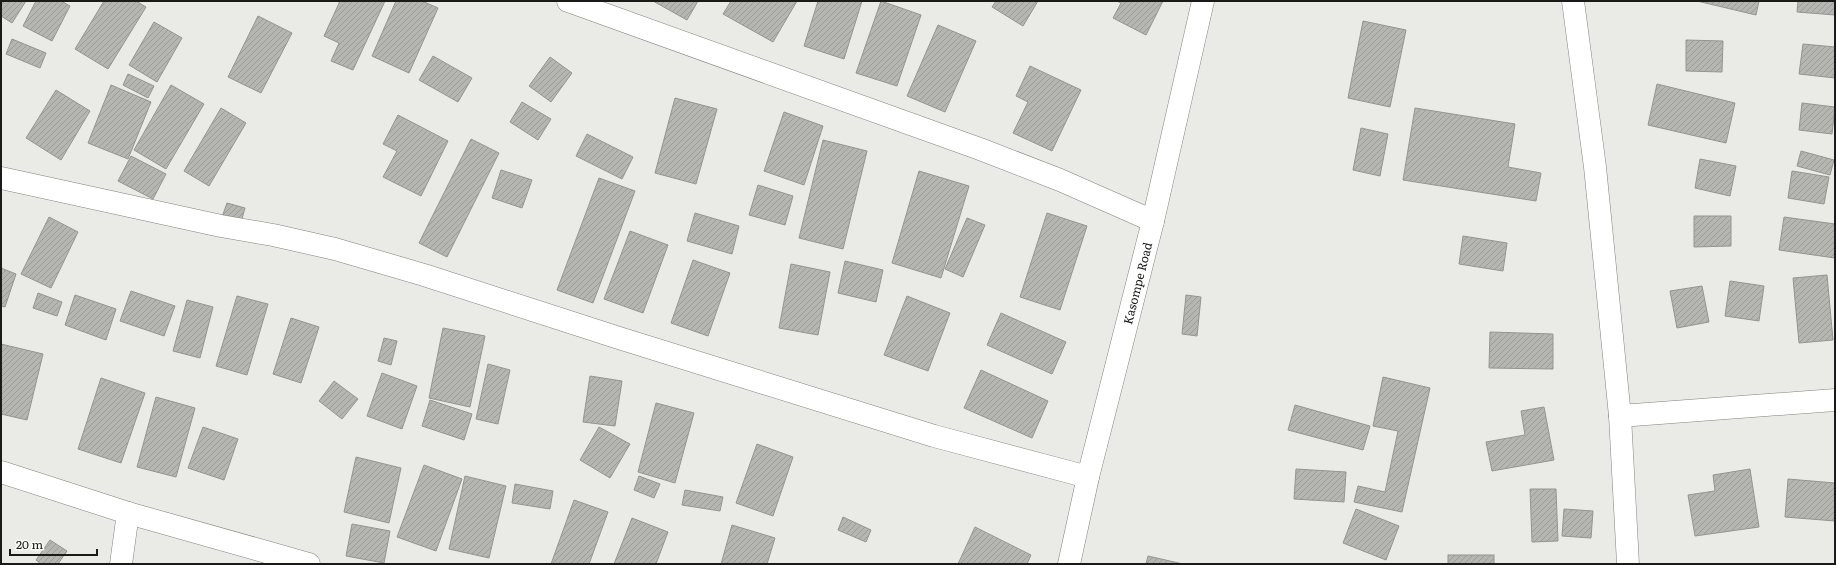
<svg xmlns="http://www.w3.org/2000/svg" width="1836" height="565" viewBox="0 0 1836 565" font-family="Literata,serif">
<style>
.building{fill:url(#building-hatch);stroke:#949591}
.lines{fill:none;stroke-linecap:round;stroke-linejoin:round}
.street-casing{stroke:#82827e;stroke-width:23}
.secondary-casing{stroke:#82827e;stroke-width:23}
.street{stroke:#fff;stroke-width:22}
.secondary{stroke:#fff;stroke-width:22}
.labels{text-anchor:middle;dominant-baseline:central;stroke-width:4;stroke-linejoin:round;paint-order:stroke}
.street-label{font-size:12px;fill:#1a1a18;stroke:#f8f8f4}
</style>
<defs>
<pattern id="building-hatch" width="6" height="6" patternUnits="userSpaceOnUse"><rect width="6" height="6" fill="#b5b5b2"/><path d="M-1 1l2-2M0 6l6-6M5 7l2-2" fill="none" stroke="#9b9b98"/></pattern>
</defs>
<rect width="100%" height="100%" fill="#eaebe7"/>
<g class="building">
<polygon points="1,1 26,1 12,23 1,16"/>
<polygon points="36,1 61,1 70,6 52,41 23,26"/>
<polygon points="104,1 136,1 146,7 108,69 75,49"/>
<polygon points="340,1 385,1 353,70 331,61 339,43 324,36"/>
<polygon points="396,1 422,1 438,8 409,73 372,56"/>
<polygon points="653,1 698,1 687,20"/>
<polygon points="731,1 797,1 773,42 723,14"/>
<polygon points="818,1 862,1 844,59 804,46"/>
<polygon points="881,1 921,15 897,86 856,73"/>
<polygon points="996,1 1038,1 1023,26 992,7"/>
<polygon points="1117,1 1163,1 1146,35 1113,18 1121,3"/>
<polygon points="1697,1 1759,1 1756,15"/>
<polygon points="1798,1 1835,1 1835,15 1797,12"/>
<polygon points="258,16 292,33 261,93 228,77"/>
<polygon points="1363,21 1406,30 1390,107 1348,98"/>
<polygon points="154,22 182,38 157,82 129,65"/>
<polygon points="938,25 976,41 945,112 907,96"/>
<polygon points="12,39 46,53 40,68 6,54"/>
<polygon points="1686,40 1723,41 1722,72 1686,71"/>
<polygon points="1803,44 1835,47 1835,78 1799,74"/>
<polygon points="433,56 472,78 458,102 419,80"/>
<polygon points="550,57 572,73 551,102 529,86"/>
<polygon points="1030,66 1081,90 1052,151 1013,133 1028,102 1016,96"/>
<polygon points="128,74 154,86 148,98 123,85"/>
<polygon points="1657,84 1735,103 1726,143 1648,125"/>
<polygon points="111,85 151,102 128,159 88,143"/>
<polygon points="171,85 204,104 166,169 134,150"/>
<polygon points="56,90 90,111 61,160 26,138"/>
<polygon points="675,98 717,109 696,184 655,173"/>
<polygon points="522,102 551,119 538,140 510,122"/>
<polygon points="1802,103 1835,107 1832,134 1799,130"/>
<polygon points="221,108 246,123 209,186 184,171"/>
<polygon points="1415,108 1515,124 1508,167 1541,173 1536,201 1403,180"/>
<polygon points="784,112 823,126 804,185 764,171"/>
<polygon points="398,115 448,141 421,196 383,177 397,151 383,144"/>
<polygon points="1361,128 1388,134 1380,176 1353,170"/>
<polygon points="587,134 633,157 622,179 576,156"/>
<polygon points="471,139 499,153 447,257 419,243"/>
<polygon points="823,140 867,151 843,249 799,238"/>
<polygon points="1801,151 1834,160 1830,175 1797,166"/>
<polygon points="131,156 166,174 153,199 118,181"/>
<polygon points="1700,159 1736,166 1730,196 1695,188"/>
<polygon points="501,170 532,180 522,208 492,198"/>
<polygon points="919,171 969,186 941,278 892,263"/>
<polygon points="1792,171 1829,177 1824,204 1788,198"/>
<polygon points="599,178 635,191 593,303 557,290"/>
<polygon points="758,185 793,196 785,225 749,215"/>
<polygon points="227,203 245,208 240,226 221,220"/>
<polygon points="695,213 739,226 732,254 687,241"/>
<polygon points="1047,213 1087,226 1060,310 1020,297"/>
<polygon points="1694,216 1731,216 1731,246 1694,247"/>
<polygon points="49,217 78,232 51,288 21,274"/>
<polygon points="1784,217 1835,224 1835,258 1779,250"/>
<polygon points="967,218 985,225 963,277 945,269"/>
<polygon points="630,231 668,245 643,313 604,299"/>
<polygon points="1463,236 1507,243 1503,271 1459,264"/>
<polygon points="693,260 730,273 708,336 671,323"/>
<polygon points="845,261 883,270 876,302 838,293"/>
<polygon points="791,264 830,272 818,335 779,328"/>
<polygon points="1,268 16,274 5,307 1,306"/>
<polygon points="1827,275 1833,340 1799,343 1793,278"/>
<polygon points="1730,281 1764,286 1759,321 1725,316"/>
<polygon points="1702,286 1709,322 1677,328 1670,291"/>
<polygon points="131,291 175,306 164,336 120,321"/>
<polygon points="38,293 62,302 57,316 33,308"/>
<polygon points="75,295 116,309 106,340 65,325"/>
<polygon points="1186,295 1201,297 1197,336 1182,334"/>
<polygon points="237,296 268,304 247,375 216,366"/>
<polygon points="907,296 950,313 928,371 884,355"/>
<polygon points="187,300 213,307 200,358 173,351"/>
<polygon points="1001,313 1066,342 1052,374 987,345"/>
<polygon points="291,318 319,327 301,383 273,374"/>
<polygon points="443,328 485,336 470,407 429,398"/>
<polygon points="1490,332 1553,334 1553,369 1489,368"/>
<polygon points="384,338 397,341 391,365 378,361"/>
<polygon points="1,344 43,354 27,420 1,414"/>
<polygon points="488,364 510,370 498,424 476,419"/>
<polygon points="981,370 1048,401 1032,438 964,408"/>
<polygon points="382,373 417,386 402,429 367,416"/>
<polygon points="590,376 622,381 615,426 583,422"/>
<polygon points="1383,377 1430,388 1402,512 1354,502 1358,486 1385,492 1398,431 1373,426"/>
<polygon points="101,378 145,393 121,463 78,449"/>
<polygon points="334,381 358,399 342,419 319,401"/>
<polygon points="156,397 195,408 176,477 137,467"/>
<polygon points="430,400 472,414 464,440 422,426"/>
<polygon points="656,403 694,413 675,483 638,472"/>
<polygon points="1295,405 1370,426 1363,450 1288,430"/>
<polygon points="1544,407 1554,460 1492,471 1486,442 1525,435 1521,411"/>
<polygon points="203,427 238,439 224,480 188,468"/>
<polygon points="599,427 630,444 610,478 580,460"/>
<polygon points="757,444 793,457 773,516 736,503"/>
<polygon points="356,457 401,468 389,523 344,512"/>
<polygon points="424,465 462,479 436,551 397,537"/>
<polygon points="1296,469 1346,472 1344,502 1294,499"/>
<polygon points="1750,469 1759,527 1695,536 1688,495 1715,491 1713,475"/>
<polygon points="465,476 506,486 489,558 449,549"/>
<polygon points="639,476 660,484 654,498 634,490"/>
<polygon points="1788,479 1835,483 1835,521 1785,517"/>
<polygon points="515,484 553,491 550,509 512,503"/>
<polygon points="1530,489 1556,489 1558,541 1532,542"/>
<polygon points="685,490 723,497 720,511 682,505"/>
<polygon points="574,500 608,512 589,564 551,564"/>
<polygon points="1356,509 1399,526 1386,560 1343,543"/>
<polygon points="1564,509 1593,511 1591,538 1562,536"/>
<polygon points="843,517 871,530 866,542 838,530"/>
<polygon points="632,518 668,532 656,564 614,564"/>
<polygon points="352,524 390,531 384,563 346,556"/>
<polygon points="732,525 775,538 767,564 721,564"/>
<polygon points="975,527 1031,555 1027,564 958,564"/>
<polygon points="50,540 67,551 58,564 41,564 36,560"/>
<rect x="1448" y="555" width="46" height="9"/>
<polygon points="1148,556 1183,564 1146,564"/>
</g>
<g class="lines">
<defs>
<g id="street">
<polyline points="568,1 980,149 1060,180 1153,221"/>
<polyline points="1573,1 1595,167 1620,416 1628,564"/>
<polyline points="1,178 221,226 273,235 335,249 424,275 619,338 934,436 1088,477"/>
<polyline points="1620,416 1835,400"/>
<polyline points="1,472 128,513 309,564"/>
<polyline points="121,564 128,513"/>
</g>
<g id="secondary">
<path id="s1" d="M 1069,564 L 1088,477 L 1153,221 L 1203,1"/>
</g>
</defs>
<use href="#street" class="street-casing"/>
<use href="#secondary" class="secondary-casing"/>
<use href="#street" class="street"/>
<use href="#secondary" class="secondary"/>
</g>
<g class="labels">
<g class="street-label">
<text stroke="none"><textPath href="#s1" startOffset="289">Kasompe Road</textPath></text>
</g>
</g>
<rect width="1836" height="565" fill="none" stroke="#1a1a18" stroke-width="4"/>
<path d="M10 549v6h87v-6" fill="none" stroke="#1a1a18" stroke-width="2"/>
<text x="16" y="549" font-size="12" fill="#1a1a18" stroke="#f8f8f4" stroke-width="3" paint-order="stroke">20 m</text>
</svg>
